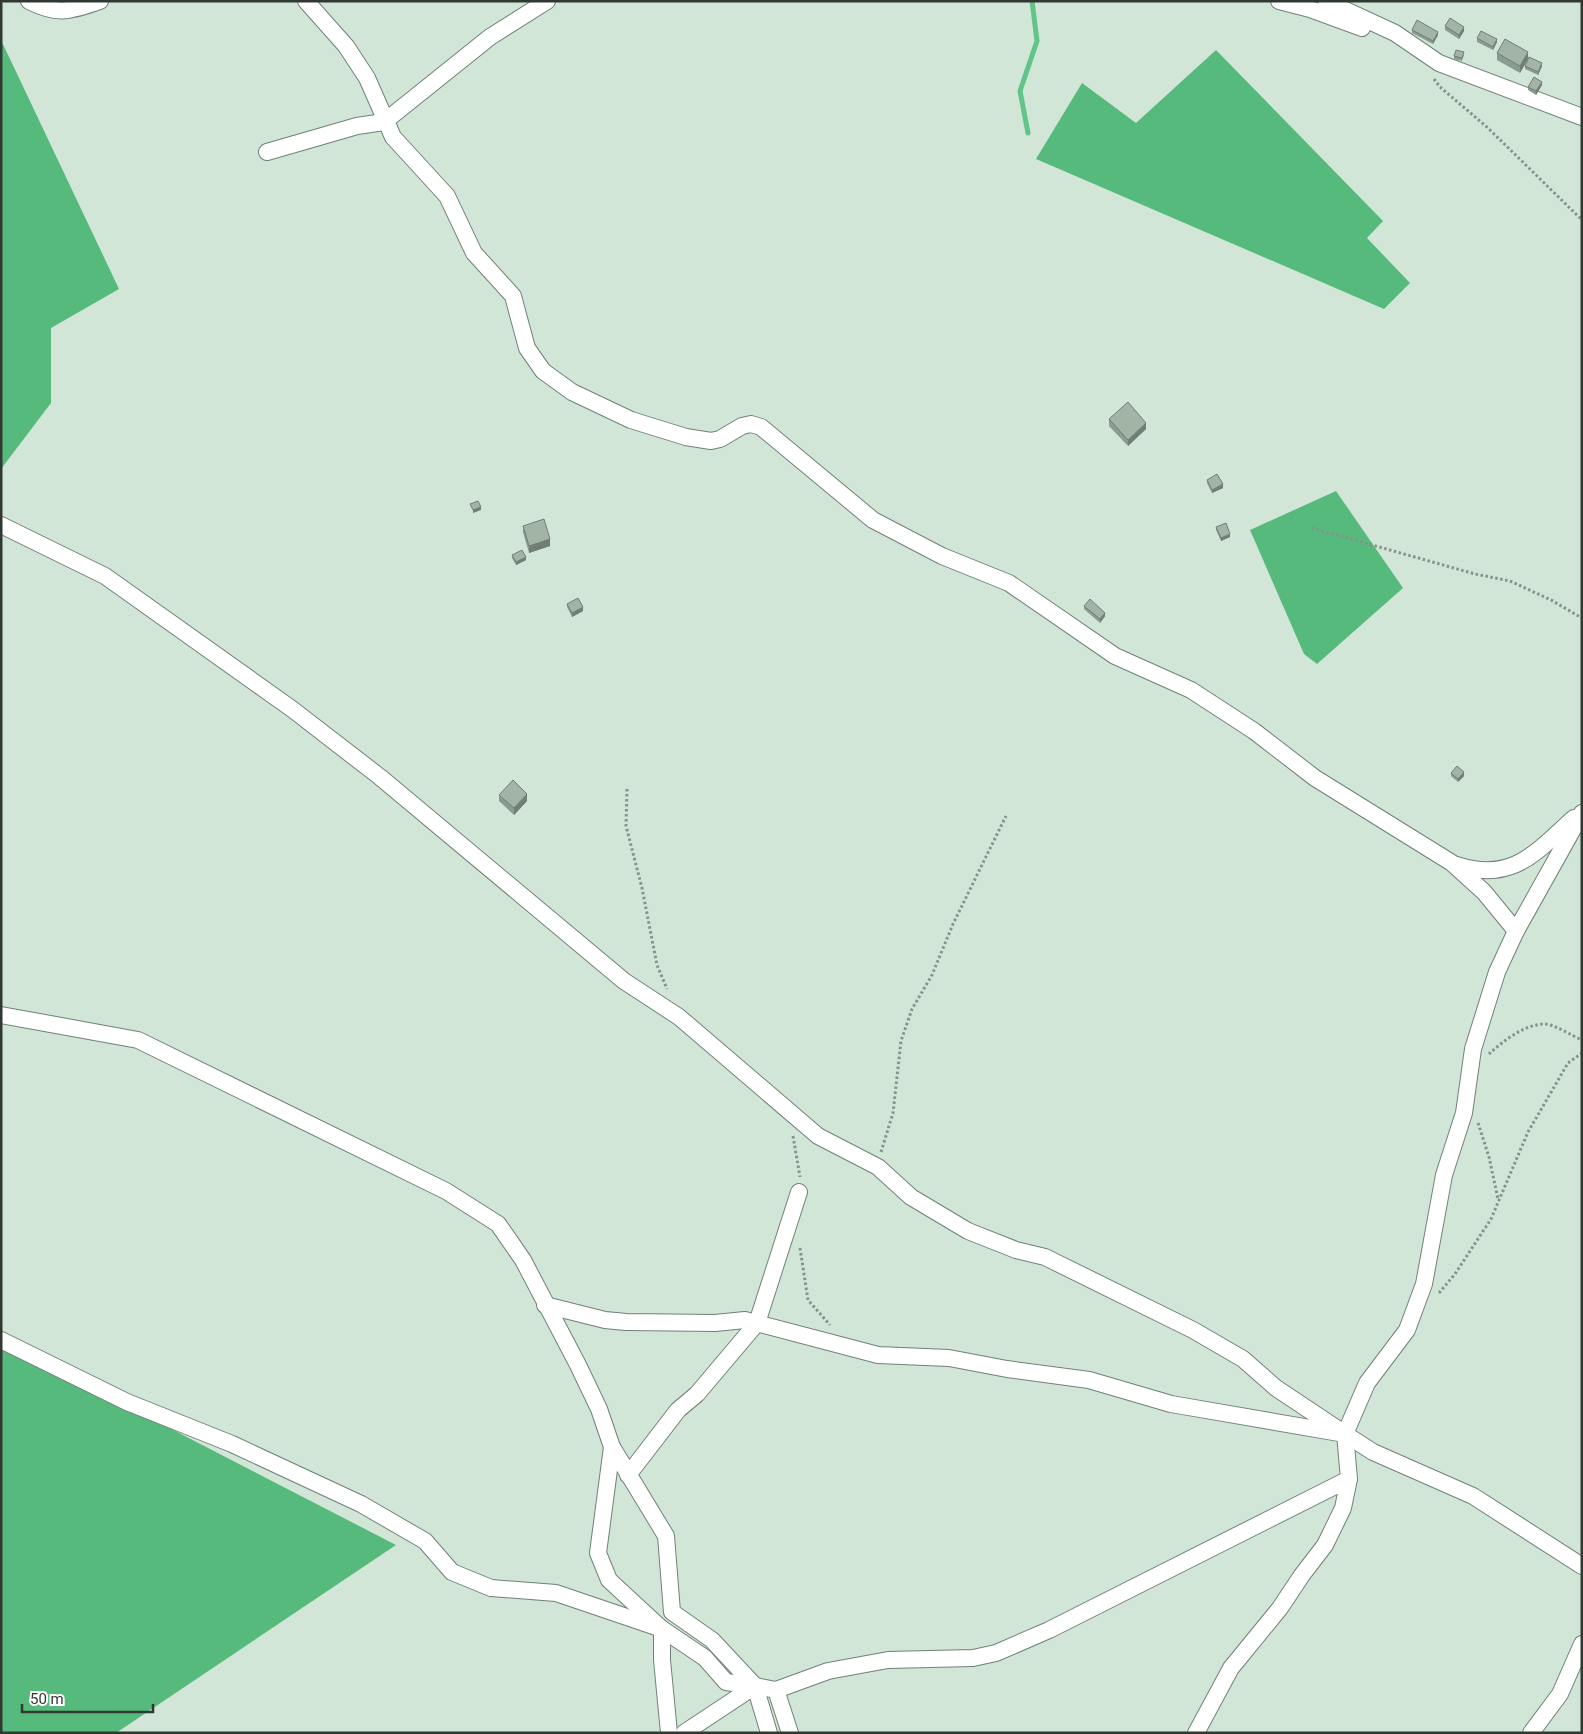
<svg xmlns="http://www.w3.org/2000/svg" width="1583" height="1734" viewBox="0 0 1583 1734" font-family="Roboto,sans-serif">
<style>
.forest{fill:#56ba7d}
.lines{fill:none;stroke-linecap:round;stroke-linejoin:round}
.stream{stroke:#62c588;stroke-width:5}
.minor-casing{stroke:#6f8275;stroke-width:18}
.path{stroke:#859389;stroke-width:3;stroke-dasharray:2.5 2.5;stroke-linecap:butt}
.minor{stroke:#fff;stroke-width:16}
.wall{fill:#8a9b8f}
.shaded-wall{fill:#717e74}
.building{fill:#a1b4a6;stroke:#717e74}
</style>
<rect width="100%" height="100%" fill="#d2e6d8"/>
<g class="forest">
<polygon points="1,40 119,289 51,328 51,403 1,469"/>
<polygon points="1216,50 1383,221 1367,238 1410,283 1384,309 1036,159 1082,83 1136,123"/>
<polygon points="1336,491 1403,588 1317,664 1304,654 1250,530"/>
<polygon points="1,1341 396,1545 116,1733 1,1733"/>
</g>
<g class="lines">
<polyline class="stream" points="1028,133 1020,91 1037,41 1032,1"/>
<defs>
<g id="minor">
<path d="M 29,1 C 59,16 69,11 100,1"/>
<polyline points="306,1 346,46 367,78 393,137 447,196 474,253 513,296 527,348 543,371 572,392 631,420 686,437 711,441 720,439 742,426 751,424 761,427 873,520 942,556 1009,583 1115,656 1191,690 1254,731 1315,778 1452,863 1484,892 1516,931"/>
<polyline points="1279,1 1310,9 1362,28"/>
<polyline points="1326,1 1395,33 1439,63 1582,117"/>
<polyline points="267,152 357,126 384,122 490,37 547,1"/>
<polyline points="1,525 105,576 292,709 380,777 624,981 679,1017 818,1136 878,1167 911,1197 968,1231 1016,1250 1045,1257 1193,1330 1243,1359 1276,1388 1345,1434"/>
<path d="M 1457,865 C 1513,883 1536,852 1574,818"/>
<polyline points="1,1015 138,1040 446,1191 498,1224 523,1260 578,1365 599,1409 612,1447 598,1553 609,1580 662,1629 662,1660 669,1733"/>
<polyline points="545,1305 605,1320 626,1322 715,1323 745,1320 878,1355 949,1358 1007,1369 1089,1380 1171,1404 1345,1434 1373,1452 1473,1496 1582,1566"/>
<polyline points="1,1340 127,1402 232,1444 361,1504 425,1541 452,1572 491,1588 556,1593 662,1629 705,1658 726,1682 755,1686"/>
<polyline points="612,1447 666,1536 672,1612 712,1640 755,1686 769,1733"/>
<polyline points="628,1475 678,1410 697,1394 757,1323 799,1192"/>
<polyline points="776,1690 790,1733"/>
<polyline points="684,1733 755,1686 776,1690 828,1671 888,1660 973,1658 996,1653 1049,1630 1349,1479"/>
<polyline points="1196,1733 1231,1668 1280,1608 1302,1575 1325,1545 1343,1508 1349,1479 1345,1434 1367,1383 1407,1330 1424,1284 1444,1175 1464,1113 1473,1049 1497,972 1516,931 1582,813"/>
<polyline points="1531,1733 1560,1694 1582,1644"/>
</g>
</defs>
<use href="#minor" class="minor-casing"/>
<g class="path">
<polyline points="1434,79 1440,87 1488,128 1582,220"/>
<polyline points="1312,528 1475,574 1510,581 1551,600 1582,618"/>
<polyline points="627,789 626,826 642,888 657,965 667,989"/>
<path d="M 1489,1054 C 1503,1041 1525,1024 1545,1024 C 1556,1025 1572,1036 1582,1040"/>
<polyline points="1478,1123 1489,1157 1498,1199"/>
<polyline points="793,1136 800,1177"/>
<polyline points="881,1152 893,1113 901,1041 912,1009 932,975 953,924 1006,816"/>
<polyline points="800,1248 808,1300 830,1325"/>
<polyline points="1439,1293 1455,1274 1491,1219 1528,1132 1568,1063 1582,1053"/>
</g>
<use href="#minor" class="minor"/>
</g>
<g class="wall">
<polygon points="1445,26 1464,31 1459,39 1445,30"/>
<polygon points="1412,30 1438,35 1433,44 1412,33"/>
<polygon points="1477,38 1497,42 1493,50 1477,42"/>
<polygon points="1497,53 1528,59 1520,73 1497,60"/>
<polygon points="1464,55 1462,61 1454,59 1454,56"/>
<polygon points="1525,66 1542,66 1538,75 1525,69"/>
<polygon points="1542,85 1536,95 1528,90 1528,87"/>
<polygon points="1109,419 1146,429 1128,446 1109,426"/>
<polygon points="1207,480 1223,488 1212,493 1207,483"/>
<polygon points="523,526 550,546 529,553 523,532"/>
<polygon points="1216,527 1230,537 1221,541 1216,530"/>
<polygon points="512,555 526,560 516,565 512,558"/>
<polygon points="567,604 583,611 572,617 567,607"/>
<polygon points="1084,606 1105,616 1100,623 1084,609"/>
<polygon points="1451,773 1464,776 1458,782 1451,776"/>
<polygon points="499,795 527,801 514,815 499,801"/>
</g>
<g class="shaded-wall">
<polygon points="1464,27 1464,31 1459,39 1459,35"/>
<polygon points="1438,32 1438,35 1433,44 1433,41"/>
<polygon points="1497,39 1497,42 1493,50 1493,47"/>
<polygon points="1528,52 1528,59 1520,73 1520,66"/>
<polygon points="1542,63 1542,66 1538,75 1538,72"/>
<polygon points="1542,82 1542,85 1536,95 1536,91"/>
<polygon points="1146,423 1146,429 1128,446 1128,440"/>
<polygon points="1223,484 1223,488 1212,493 1212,490"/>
<polygon points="481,507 481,510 473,513 473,510"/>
<polygon points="1230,534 1230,537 1221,541 1221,538"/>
<polygon points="550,539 550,546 529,553 529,546"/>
<polygon points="526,557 526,560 516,565 516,562"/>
<polygon points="583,607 583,611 572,617 572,613"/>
<polygon points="1105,613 1105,616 1100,623 1100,619"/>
<polygon points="1464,772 1464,776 1458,782 1458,779"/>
<polygon points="527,794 527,801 514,815 514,808"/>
</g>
<g class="building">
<polygon points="1450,18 1464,27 1459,35 1445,26"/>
<polygon points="1417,20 1438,32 1433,41 1412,30"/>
<polygon points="1481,31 1497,39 1493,47 1477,38"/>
<polygon points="1505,39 1528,52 1520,66 1497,53"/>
<polygon points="1456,50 1464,52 1462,58 1454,56"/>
<polygon points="1529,57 1542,63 1538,72 1525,66"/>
<polygon points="1534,77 1542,82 1536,91 1528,87"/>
<polygon points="1128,402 1146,423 1128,440 1109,419"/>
<polygon points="1217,474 1223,484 1212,490 1207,480"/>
<polygon points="478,501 481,507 473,510 470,504"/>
<polygon points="544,519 550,539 529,546 523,526"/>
<polygon points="1226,523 1230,534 1221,538 1216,527"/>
<polygon points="522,550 526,557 516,562 512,555"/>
<polygon points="578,598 583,607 572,613 567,604"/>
<polygon points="1090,599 1105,613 1100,619 1084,606"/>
<polygon points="1457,766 1464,772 1458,779 1451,773"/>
<polygon points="513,780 527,794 514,808 499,795"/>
</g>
<rect width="1583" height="1734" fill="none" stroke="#303832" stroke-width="5"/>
<path d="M22 1704v8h131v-8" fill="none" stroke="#303832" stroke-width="2.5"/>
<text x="30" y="1704" font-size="15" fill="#303832" stroke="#ffffff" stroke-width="4" paint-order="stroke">50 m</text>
</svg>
